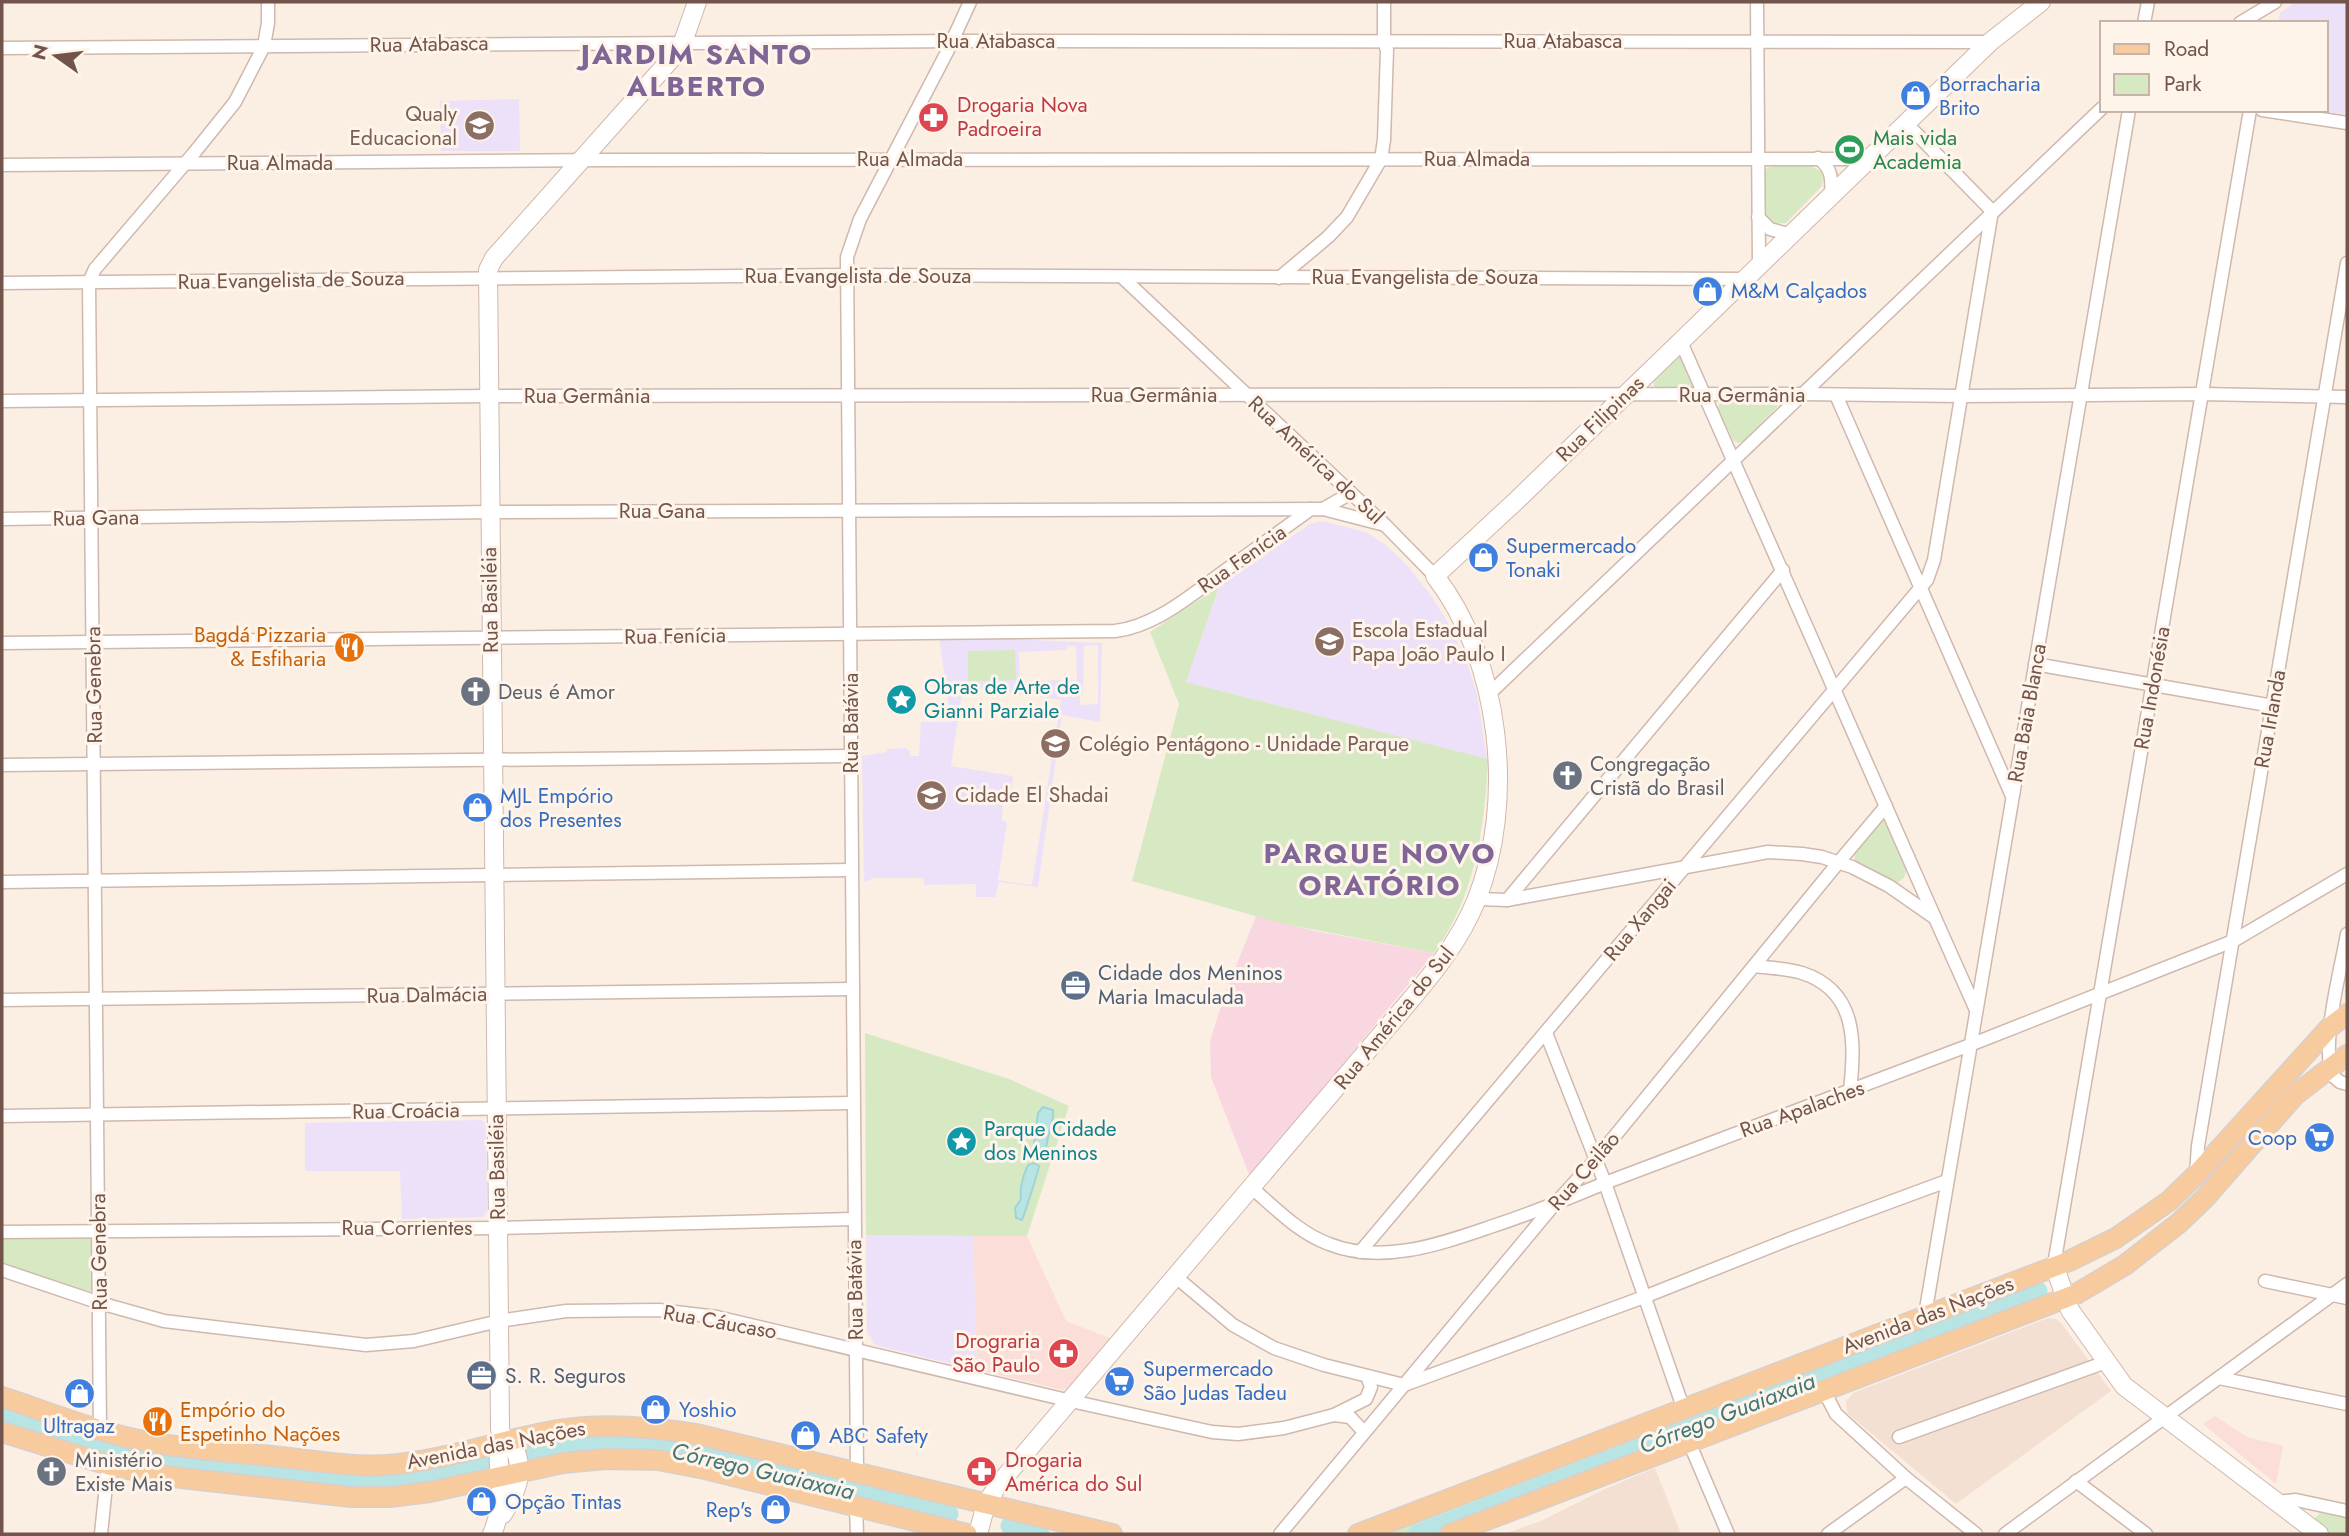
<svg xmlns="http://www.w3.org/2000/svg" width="2349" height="1536" viewBox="0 0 2349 1536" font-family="Jost,sans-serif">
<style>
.residential{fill:#f3e0d3}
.commercial{fill:#fbded8}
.education{fill:#ece1f8;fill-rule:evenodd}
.medical{fill:#f9d7e0}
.green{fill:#d7e9c3}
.water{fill:#b9e4e4;stroke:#a0d4d6;stroke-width:2}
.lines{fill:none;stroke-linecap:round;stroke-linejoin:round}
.river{stroke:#b9e4e4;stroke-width:19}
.street-casing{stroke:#cfb8ae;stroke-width:15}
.secondary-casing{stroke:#d1b7ab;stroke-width:20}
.primary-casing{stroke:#d8cfcc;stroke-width:22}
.street{stroke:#fff;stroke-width:12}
.secondary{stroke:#fff;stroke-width:18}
.primary{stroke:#f8cb9e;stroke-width:19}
.labels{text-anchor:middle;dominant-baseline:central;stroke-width:6;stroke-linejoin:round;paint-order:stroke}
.street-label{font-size:21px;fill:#73544a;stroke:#fef4ea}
.shop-label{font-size:21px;fill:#366cbe;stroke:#fef4ea;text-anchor:start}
.health-label{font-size:21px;fill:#be3a42;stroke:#fef4ea;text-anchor:start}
.education-label{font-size:21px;fill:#785e54;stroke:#fef4ea;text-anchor:start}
.leisure-label{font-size:21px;fill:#27864d;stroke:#fef4ea;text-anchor:start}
.food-label{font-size:21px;fill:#c56008;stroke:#fef4ea;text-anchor:end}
.culture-label{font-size:21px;fill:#0d838f;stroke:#fef4ea;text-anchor:start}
.worship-label{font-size:21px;fill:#5b616d;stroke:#fef4ea;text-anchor:start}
.service-label{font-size:21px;fill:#4e5e75;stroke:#fef4ea;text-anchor:start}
.water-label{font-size:23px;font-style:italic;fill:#3f7678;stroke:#fef4ea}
.district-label{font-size:28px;font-weight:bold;letter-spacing:2px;fill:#806696;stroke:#fef4ea}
</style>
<rect width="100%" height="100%" fill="#fbefe4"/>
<g class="residential">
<polygon points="2048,1318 2056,1319 2062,1324 2111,1391 1956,1504 1847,1413 1846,1401 1853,1393"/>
<polygon points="1655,1468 1681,1534 1504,1534 1541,1521 1605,1489"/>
</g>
<g class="commercial">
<polygon points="973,1235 1027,1236 1066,1321 1112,1339 1070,1388 1063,1390 977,1370"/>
<polygon points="2215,1416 2247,1437 2283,1446 2276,1484 2203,1424"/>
</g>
<g class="education">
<polygon points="2295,2 2347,2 2347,115 2315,110 2326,110 2326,23 2278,23 2280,13"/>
<polygon points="519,99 520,151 441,151 440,101"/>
<polygon points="1323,521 1366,532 1387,546 1407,565 1432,597 1447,621 1467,663 1477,694 1487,759 1186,682 1219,587 1310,524"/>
<path d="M 939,636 L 1102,643 L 1100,722 L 1062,715 L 1038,887 L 999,882 L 995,897 L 976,897 L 976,884 L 924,885 L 923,878 L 871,878 L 871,880 L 864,881 L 862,756 L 887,752 L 887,749 L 907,748 L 907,750 L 910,750 L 910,756 L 919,756 L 921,722 L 951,722 ZM 1098,645 L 1098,704 L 1080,705 L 1080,695 L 1083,694 L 1084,646 ZM 1067,646 L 1076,646 L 1077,680 L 1020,681 L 1019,652 L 1067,650 ZM 963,686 L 1061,700 L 1032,885 L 998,880 L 1007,822 L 1002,820 L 1003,804 L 1010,804 L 1013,776 L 951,766 Z"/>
<polygon points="482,1120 486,1126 487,1211 483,1217 402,1219 400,1171 305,1171 305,1123"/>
<polygon points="866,1235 973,1235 977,1370 875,1345 867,1331"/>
</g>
<polygon class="medical" points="1256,916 1315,931 1434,953 1250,1177 1211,1077 1210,1041 1226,991"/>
<g class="green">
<polygon points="1772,166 1811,166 1822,172 1823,180 1821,187 1786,223 1770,224 1764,215 1764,174 1767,168"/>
<polygon points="1678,356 1683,360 1694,388 1658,388 1654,386 1653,379"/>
<polygon points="1724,401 1772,401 1777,404 1777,407 1743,442 1738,443 1733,440 1718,409 1719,404"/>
<path d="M 1219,587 L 1186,682 L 1488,759 C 1485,826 1475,897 1434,953 L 1280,923 L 1132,881 L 1179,704 L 1150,632 Z"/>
<polygon points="1015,650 1016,680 968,681 968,651"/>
<polygon points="1885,820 1907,868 1904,878 1897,883 1854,860 1855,854 1881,822"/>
<polygon points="865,1033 1009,1079 1069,1106 1027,1236 866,1235"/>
<polygon points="86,1237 90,1238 93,1244 94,1287 90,1292 2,1265 2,1238"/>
<polygon points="2033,1283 2034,1287 1999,1304 1708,1417 1705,1410"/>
<polygon points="1700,1411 1703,1419 1405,1534 1381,1534"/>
<polygon points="2320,1513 2347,1517 2347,1534 2331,1534 2316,1523 2315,1518"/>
</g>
<g class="water">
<path d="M 1043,1107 L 1053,1110 C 1054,1120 1051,1125 1049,1134 C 1047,1140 1047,1146 1045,1152 L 1033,1151 L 1038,1113 Z"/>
<path d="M 1034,1163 L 1039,1166 C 1039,1169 1024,1216 1022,1220 L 1016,1218 L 1015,1208 L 1021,1199 C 1019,1187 1023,1176 1028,1165 Z"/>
</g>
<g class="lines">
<g class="river">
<polyline points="2,1414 96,1444 136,1455 182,1462 342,1480 390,1480 410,1478 485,1463"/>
<path d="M 534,1453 C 581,1445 626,1443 674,1448 L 949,1514"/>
<polyline points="1010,1526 1040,1534"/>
<polyline points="1417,1534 1994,1311 2038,1291"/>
</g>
<defs>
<g id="street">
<polyline points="1757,2 1759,265"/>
<polyline points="2144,23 2148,2"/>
<polyline points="2240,23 2275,2"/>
<polyline points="2,48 959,41 1990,42"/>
<polyline points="2262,110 2347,123"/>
<path d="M 1818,158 C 1832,168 1832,179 1831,195"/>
<polyline points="2,165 604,160 1868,159"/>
<polyline points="1758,217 1770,229 1791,235"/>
<polyline points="1122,277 1385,525 1435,576"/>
<polyline points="1279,278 1328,237 1347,217 1381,159 1384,140 1387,50 1384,41 1384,2"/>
<polyline points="2,283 847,275 1745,279"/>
<polyline points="1681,342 1935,918"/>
<polyline points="1836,395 2012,796"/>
<polyline points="2,401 488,396 1801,394 1961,396 2202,394 2347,397"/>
<polyline points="1323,509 1351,493"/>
<polyline points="2,519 489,512 1323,509 1385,525"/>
<path d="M 2,643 L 1115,631 C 1156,626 1191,595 1223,572 C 1253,551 1282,530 1311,509"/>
<polyline points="2035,664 2273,706"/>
<polyline points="1489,694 2102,108"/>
<polyline points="2,765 851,756"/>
<polyline points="2,882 851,870"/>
<polyline points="1477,899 1507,900 1768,852 1802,854 1822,857 1852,867 1889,886 1935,918 1976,1010"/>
<polyline points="1507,900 1783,570"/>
<path d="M 2347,934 C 2341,969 2320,1045 2333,1076 L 2340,1082 L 2347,1084"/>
<path d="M 1754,966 C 1769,968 1787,968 1802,973 C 1858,991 1855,1043 1850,1091"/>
<polyline points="2,1000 851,989"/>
<polyline points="1546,1033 1605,1183 1684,1410"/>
<polyline points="2,1116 852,1103"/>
<polyline points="2196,1174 2198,1146 2347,263"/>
<path d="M 1252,1188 C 1276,1209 1299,1233 1329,1244 C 1382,1265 1440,1244 1490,1227 C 1530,1214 1567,1199 1605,1183 L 1970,1045 L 2233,941 L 2347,874"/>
<polyline points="2,1232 498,1228 854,1219"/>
<polyline points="1360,1252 1927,580 1934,560 1992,211 1907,124"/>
<polyline points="2054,1265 2250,110"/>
<polyline points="2,1270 100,1303 164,1321 366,1345 414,1341 499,1321 566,1311 659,1310 717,1317 1071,1401 1212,1432 1238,1434 1284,1428 1334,1415 1366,1399 1371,1387 1367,1376"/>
<polyline points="1176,1277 1233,1325 1274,1348 1324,1365 1404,1385 1644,1297 1790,1239 1947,1181"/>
<polyline points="2265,1281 2347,1298"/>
<polyline points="1925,1315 2129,110"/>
<polyline points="2219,1378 2347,1404"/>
<polyline points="1824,1391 1836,1414 1906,1478 1976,1534"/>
<polyline points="1334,1415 1350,1417 1364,1432"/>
<polyline points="100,1429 89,282 95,269 194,153 235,102 264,46 268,23 268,2"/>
<polyline points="1899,1437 2106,1362"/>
<polyline points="1689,1442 1728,1534"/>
<polyline points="857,1473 847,257 860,219 947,52 970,2"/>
<polyline points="2076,1481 2146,1534"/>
<polyline points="2276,1502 2296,1500 2347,1511"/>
<polyline points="856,1507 857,1534"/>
<polyline points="101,1534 108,1466"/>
<polyline points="1280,1534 1553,1206 1596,1159 1838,863 1886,806"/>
<polyline points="1828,1534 1906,1478"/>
<polyline points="2005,1534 2347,1284"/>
</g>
<g id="secondary">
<polyline points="2054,1265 2070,1310 2124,1386 2319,1534"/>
<polyline points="503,1441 500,1429 499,1321 488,270 494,258 672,58 683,42 697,2"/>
<path d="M 503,1441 L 514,1447 C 525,1471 517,1492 503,1514"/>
<path d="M 492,1534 C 498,1520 501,1506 501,1491 C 502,1474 494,1456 503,1441"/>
<path d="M 978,1534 L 986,1504 L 998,1485 L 1408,1003 C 1435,971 1460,940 1476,901 C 1516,802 1501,661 1435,576 L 1517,500 L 1990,42 L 2041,2"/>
</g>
<g id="primary">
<path d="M 2,1397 C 45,1411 89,1429 134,1439 C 182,1449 232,1452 281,1457 C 316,1461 352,1467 387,1465 C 447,1461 505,1438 564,1429 C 608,1423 653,1427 696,1434 L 1112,1534"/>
<polyline points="2,1432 115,1467 173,1477 351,1497 390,1497 430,1492 563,1463 606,1459 658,1460 705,1469 967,1534"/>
<polyline points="1358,1534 2069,1261 2116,1238 2169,1201 2196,1175 2331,1026 2347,1014"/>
<polyline points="1450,1534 2076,1294 2125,1265 2179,1223 2205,1198 2295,1095 2347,1055"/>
</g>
</defs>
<use href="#street" class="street-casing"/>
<use href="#secondary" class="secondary-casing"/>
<use href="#primary" class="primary-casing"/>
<use href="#street" class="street"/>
<use href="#secondary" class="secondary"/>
<use href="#primary" class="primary"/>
</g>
<defs>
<symbol id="shop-disc" viewBox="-11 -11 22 22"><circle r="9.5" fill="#3f7fe0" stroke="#fef4ea"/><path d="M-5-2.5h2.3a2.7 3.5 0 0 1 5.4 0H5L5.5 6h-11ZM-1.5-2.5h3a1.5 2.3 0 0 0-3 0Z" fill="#fff"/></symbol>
<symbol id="pharmacy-disc" viewBox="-11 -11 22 22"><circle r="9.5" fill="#e0444e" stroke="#fef4ea"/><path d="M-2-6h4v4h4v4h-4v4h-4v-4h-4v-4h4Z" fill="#fff"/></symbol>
<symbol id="school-disc" viewBox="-11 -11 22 22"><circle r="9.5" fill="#8d6e63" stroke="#fef4ea"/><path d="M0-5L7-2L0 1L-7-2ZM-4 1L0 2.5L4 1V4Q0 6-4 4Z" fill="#fff"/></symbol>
<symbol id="stadium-disc" viewBox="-11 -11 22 22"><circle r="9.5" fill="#2e9e5b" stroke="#fef4ea"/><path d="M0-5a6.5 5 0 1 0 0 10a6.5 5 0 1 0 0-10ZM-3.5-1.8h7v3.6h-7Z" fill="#fff"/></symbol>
<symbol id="restaurant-disc" viewBox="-11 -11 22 22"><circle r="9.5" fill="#e8710a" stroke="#fef4ea"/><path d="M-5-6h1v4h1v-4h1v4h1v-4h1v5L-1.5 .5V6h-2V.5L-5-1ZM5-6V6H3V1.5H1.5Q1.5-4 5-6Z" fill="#fff"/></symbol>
<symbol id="church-disc" viewBox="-11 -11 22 22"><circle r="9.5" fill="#6b7280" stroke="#fef4ea"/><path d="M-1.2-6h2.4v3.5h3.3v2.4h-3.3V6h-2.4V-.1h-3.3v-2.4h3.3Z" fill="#fff"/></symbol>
<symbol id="sight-disc" viewBox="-11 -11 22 22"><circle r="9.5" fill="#0f9aa8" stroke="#fef4ea"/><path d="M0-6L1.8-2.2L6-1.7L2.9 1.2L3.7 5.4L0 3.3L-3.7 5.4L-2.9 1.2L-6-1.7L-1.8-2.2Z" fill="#fff"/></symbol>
<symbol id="office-disc" viewBox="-11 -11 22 22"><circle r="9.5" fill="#5c6f8a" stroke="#fef4ea"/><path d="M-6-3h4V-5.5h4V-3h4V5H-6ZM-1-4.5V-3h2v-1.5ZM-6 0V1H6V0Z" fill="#fff"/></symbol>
<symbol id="supermarket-disc" viewBox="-11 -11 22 22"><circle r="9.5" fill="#3f7fe0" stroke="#fef4ea"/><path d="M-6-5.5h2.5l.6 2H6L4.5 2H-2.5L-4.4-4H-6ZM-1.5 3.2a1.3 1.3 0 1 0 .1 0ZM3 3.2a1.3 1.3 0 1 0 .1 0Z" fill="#fff"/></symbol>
</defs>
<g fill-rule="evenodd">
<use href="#shop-disc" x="1898" y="78" width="35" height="35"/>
<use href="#pharmacy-disc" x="916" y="100" width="35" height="35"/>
<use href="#school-disc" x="462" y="108" width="35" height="35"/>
<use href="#stadium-disc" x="1832" y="132" width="35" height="35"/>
<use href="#shop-disc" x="1690" y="274" width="35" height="35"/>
<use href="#shop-disc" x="1466" y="540" width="35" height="35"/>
<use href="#school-disc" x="1312" y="624" width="35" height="35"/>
<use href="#restaurant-disc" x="332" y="630" width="35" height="35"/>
<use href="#church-disc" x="458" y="674" width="35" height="35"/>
<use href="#sight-disc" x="884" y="682" width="35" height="35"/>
<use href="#school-disc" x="1038" y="726" width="35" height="35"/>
<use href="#church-disc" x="1550" y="758" width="35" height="35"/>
<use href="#school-disc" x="914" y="778" width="35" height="35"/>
<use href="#shop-disc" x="460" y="790" width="35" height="35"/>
<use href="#office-disc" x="1058" y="968" width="35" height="35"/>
<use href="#supermarket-disc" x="2302" y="1120" width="35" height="35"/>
<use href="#sight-disc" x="944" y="1124" width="35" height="35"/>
<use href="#pharmacy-disc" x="1046" y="1336" width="35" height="35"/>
<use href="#office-disc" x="464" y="1358" width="35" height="35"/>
<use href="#supermarket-disc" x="1102" y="1364" width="35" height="35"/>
<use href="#shop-disc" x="62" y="1376" width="35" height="35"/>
<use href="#shop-disc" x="638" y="1392" width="35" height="35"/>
<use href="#restaurant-disc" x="140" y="1404" width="35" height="35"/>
<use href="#shop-disc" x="788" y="1418" width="35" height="35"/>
<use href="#church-disc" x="34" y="1454" width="35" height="35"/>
<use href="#pharmacy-disc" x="964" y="1454" width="35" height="35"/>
<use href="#shop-disc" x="464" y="1484" width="35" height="35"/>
<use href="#shop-disc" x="758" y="1492" width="35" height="35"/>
</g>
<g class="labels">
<g class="street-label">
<text x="996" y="41">Rua Atabasca</text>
<text x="1563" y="41">Rua Atabasca</text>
<text transform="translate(429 44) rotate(-1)">Rua Atabasca</text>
<text x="910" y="159">Rua Almada</text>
<text x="1477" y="159">Rua Almada</text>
<text x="280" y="163">Rua Almada</text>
<text x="858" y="276">Rua Evangelista de Souza</text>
<text x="1425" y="277">Rua Evangelista de Souza</text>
<text transform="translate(291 280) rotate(-1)">Rua Evangelista de Souza</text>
<text x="1154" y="395">Rua Germânia</text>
<text x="1742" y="395">Rua Germânia</text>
<text x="587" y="396">Rua Germânia</text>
<text transform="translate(1600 419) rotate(-44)">Rua Filipinas</text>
<text transform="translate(1316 460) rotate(43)">Rua América do Sul</text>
<text x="662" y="511">Rua Gana</text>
<text transform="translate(96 518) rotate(-1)">Rua Gana</text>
<text transform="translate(1242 559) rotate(-35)">Rua Fenícia</text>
<text transform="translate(490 600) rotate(-91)">Rua Basiléia</text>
<text transform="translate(675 636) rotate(-1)">Rua Fenícia</text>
<text transform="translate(94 685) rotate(-91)">Rua Genebra</text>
<text transform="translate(2152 688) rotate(-80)">Rua Indonésia</text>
<text transform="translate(2027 713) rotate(-80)">Rua Baia Blanca</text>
<text transform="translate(2270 719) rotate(-80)">Rua Irlanda</text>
<text transform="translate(851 723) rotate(-90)">Rua Batávia</text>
<text transform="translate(1640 920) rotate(-50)">Rua Xangai</text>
<text transform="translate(427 995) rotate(-1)">Rua Dalmácia</text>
<text transform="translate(1394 1018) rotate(-51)">Rua América do Sul</text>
<text transform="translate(1802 1109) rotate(-20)">Rua Apalaches</text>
<text transform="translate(406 1111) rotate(-1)">Rua Croácia</text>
<text transform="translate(497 1167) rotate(-91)">Rua Basiléia</text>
<text transform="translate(1584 1171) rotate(-49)">Rua Ceilão</text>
<text x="407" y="1228">Rua Corrientes</text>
<text transform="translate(99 1252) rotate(-91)">Rua Genebra</text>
<text transform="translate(855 1290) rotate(-91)">Rua Batávia</text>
<text transform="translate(1928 1315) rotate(-21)">Avenida das Nações</text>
<text transform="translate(720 1322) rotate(10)">Rua Cáucaso</text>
<text transform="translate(496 1445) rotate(-11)">Avenida das Nações</text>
</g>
<g class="shop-label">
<text x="1939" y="84">Borracharia<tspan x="1939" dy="24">Brito</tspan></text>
<text x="1731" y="291">M&amp;M Calçados</text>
<text x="1506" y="546">Supermercado<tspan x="1506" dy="24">Tonaki</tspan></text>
<text x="500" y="796">MJL Empório<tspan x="500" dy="24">dos Presentes</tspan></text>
<text x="2297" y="1138" text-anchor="end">Coop</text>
<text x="1143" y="1369">Supermercado<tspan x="1143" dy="24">São Judas Tadeu</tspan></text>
<text x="679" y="1410">Yoshio</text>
<text x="79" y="1426" text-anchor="middle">Ultragaz</text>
<text x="829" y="1436">ABC Safety</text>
<text x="505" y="1502">Opção Tintas</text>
<text x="752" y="1510" text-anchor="end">Rep's</text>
</g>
<g class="health-label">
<text x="957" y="105">Drogaria Nova<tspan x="957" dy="24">Padroeira</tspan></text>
<text x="1040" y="1341" text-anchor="end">Drograria<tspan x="1040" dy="24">São Paulo</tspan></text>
<text x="1005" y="1460">Drogaria<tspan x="1005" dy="24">América do Sul</tspan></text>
</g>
<g class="education-label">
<text x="457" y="114" text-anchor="end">Qualy<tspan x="457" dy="24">Educacional</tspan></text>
<text x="1352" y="630">Escola Estadual<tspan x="1352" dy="24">Papa João Paulo I</tspan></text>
<text x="1079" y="744">Colégio Pentágono - Unidade Parque</text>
<text x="955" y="795">Cidade El Shadai</text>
</g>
<g class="leisure-label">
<text x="1873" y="138">Mais vida<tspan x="1873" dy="24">Academia</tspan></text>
</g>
<g class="food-label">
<text x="326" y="635">Bagdá Pizzaria<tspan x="326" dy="24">&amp; Esfiharia</tspan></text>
<text x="180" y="1410" text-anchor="start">Empório do<tspan x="180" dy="24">Espetinho Nações</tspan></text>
</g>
<g class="culture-label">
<text x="924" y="687">Obras de Arte de<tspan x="924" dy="24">Gianni Parziale</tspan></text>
<text x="984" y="1129">Parque Cidade<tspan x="984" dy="24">dos Meninos</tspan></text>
</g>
<g class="worship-label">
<text x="498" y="692">Deus é Amor</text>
<text x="1590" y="764">Congregação<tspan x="1590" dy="24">Cristã do Brasil</tspan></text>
<text x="75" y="1460">Ministério<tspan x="75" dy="24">Existe Mais</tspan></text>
</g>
<g class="service-label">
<text x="1098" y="973">Cidade dos Meninos<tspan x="1098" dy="24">Maria Imaculada</tspan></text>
<text x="505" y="1376">S. R. Seguros</text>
</g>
<g class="water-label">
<text transform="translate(1727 1413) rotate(-21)">Córrego Guaiaxaia</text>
<text transform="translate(763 1471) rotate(13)">Córrego Guaiaxaia</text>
</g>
<g class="district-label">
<text x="697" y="54">JARDIM SANTO<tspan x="697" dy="32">ALBERTO</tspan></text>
<text x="1380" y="853">PARQUE NOVO<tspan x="1380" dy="32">ORATÓRIO</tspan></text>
</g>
</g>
<rect width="2349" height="1536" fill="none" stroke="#73544a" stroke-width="7"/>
<rect x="2100" y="21" width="228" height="91" fill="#fef4ea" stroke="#c6b4aa" stroke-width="2"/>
<rect x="2114" y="44" width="35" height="10" fill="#f8cb9e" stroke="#c6b4aa" stroke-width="2"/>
<text x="2164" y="56" font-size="21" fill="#73544a">Road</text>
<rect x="2114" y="74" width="35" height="21" fill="#d7e9c3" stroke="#c6b4aa" stroke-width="2"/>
<text x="2164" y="91" font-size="21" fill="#73544a">Park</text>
<g transform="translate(56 56) rotate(284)" stroke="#fef4ea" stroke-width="5" paint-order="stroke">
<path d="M0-5L12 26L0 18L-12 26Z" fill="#73544a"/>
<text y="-10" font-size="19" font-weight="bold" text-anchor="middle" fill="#73544a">N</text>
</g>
</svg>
